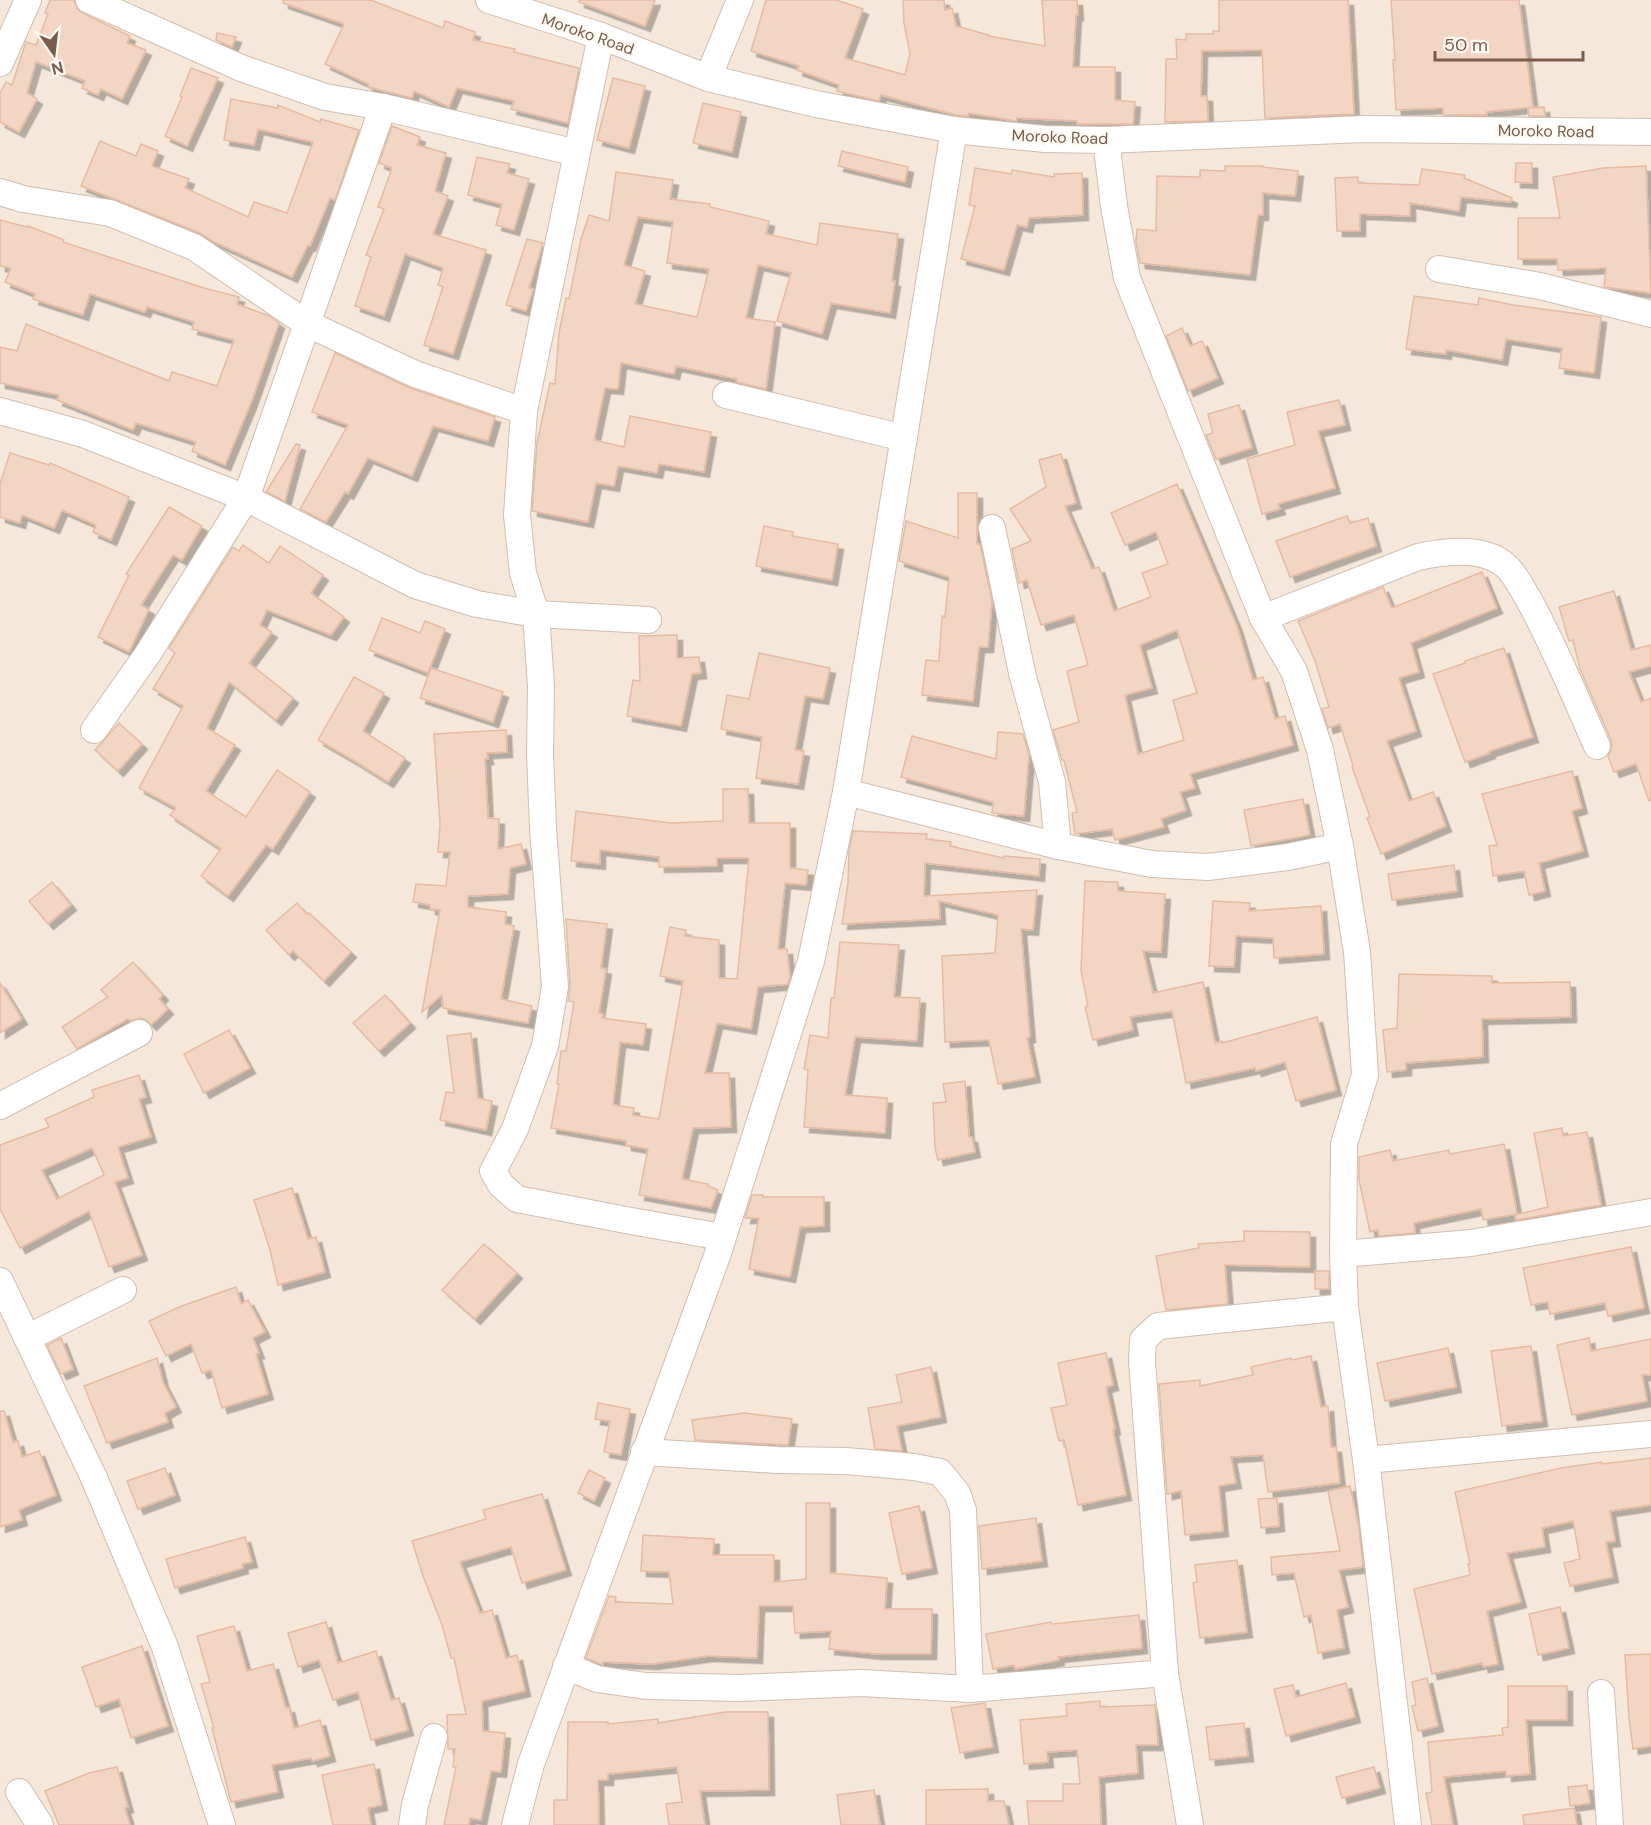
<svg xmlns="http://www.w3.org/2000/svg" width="1651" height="1825" viewBox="0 0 1651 1825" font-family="'DM Sans',sans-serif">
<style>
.residential{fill:#f5e8da}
.building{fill:#f3d5c3;stroke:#e6bba3;stroke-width:1.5;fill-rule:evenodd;filter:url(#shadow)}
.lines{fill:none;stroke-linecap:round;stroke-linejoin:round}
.minor-casing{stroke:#d1beb0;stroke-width:28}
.minor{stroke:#fff;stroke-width:26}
.labels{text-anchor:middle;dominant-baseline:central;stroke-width:5;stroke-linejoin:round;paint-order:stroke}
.street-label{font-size:16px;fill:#7a5c4d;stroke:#fffaf3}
</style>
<defs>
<filter id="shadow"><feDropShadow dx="5.5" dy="5.5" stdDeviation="0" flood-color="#0004"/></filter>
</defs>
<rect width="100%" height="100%" fill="#fdf6ec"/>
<rect class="residential" x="0" y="0" width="1651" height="1825"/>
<g class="building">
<polygon points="50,0 74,0 77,8 82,13 130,36 127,43 146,50 122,99 101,89 98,95 82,88 85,81 36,62 27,93 37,99 19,132 0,122 0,93 6,82 12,85 26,42 36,45 48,14 45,13"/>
<polygon points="283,0 371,0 443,28 445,21 475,32 473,40 515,49 514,52 579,68 568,123 511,109 514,101 457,88 449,107 414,91 412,98 368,87 368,84 325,64 344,24 283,3"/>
<polygon points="579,0 655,0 645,26 579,2"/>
<polygon points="766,0 837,0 863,9 845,58 905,75 910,54 904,23 903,0 944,0 945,10 952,8 956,26 989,35 989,36 1045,46 1042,0 1077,0 1078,15 1076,15 1073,67 1115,67 1115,100 1135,102 1133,124 1077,124 1077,121 1017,118 1016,121 969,113 968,116 956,115 881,95 879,101 837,91 839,85 797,70 799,66 751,51"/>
<polygon points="1219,0 1348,0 1354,114 1265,118 1262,50 1202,51 1201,96 1207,96 1208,121 1165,122 1166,59 1177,59 1176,39 1186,40 1186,34 1213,34 1213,31 1219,31"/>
<polygon points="1391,0 1519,0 1533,107 1487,112 1487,115 1443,115 1443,108 1396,110 1393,60 1395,60"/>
<polygon points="217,33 236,37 232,47 216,40"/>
<polygon points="191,68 218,78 187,146 165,136 182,97 180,96"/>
<polygon points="613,78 645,86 629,148 597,140"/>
<polygon points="231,99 278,108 278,105 320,122 321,119 359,130 335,200 330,198 310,246 308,245 292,277 212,241 200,233 81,186 100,141 136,156 141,144 158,151 152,166 189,179 185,188 248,217 254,202 287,213 313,142 258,129 254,145 224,140"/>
<polygon points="703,103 741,112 732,152 693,143"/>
<polygon points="1544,107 1545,116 1529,116 1528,108"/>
<polygon points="392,126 420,137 417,145 446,153 435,191 448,196 433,234 486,250 453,354 424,345 443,287 438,285 443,268 405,254 384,316 355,306 371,257 366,255 384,209 378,207 392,168 379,163"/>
<polygon points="842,151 908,167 905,182 838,166"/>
<polygon points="477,157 510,164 507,173 529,179 514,230 496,225 502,204 468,195"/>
<polygon points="1516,163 1532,163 1532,183 1515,182"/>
<polygon points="1225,166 1263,166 1263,167 1298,171 1295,196 1263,193 1263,215 1258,215 1250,275 1140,263 1136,242 1137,229 1156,231 1157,176 1200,177 1200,170 1225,171"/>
<polygon points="1646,166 1651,293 1604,287 1606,268 1558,270 1557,259 1518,259 1518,218 1560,218 1553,177 1603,168"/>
<polygon points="975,168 1011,174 1012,170 1054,177 1054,174 1082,173 1083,215 1029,218 1027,227 1017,225 1004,270 961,259 975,206 969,205"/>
<polygon points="1422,169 1465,175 1464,178 1512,198 1511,202 1461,197 1459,211 1410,203 1410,216 1360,214 1360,231 1337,231 1335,178 1358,177 1358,183 1419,185"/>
<path d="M 616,172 L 673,180 L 670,199 L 710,204 L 710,207 L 769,221 L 766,234 L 817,245 L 820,223 L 898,234 L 892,281 L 895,281 L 890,313 L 831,303 L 822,334 L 777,321 L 791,273 L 758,265 L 746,318 L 775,322 L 766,389 L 736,382 L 737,379 L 676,366 L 674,374 L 621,363 L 618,389 L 605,388 L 594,440 L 624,447 L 630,416 L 711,432 L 704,472 L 659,464 L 657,473 L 618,466 L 614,486 L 596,483 L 588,522 L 532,511 L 537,443 L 550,383 L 555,384 L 559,333 L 566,298 L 569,299 L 581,239 L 589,215 L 609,221 ZM 638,217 L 673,222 L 667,263 L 709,269 L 697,317 L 635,304 L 645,271 L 624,265 Z"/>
<polygon points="0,220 27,227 28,226 64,240 63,242 204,288 239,297 237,304 269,316 279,323 251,403 225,465 192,451 196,442 136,423 133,430 57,400 59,395 0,383 0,347 17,351 26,324 169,381 172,372 217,386 234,340 192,329 194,322 147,307 145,312 90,294 83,315 33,299 35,294 5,282 11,268 0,266"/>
<polygon points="527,239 543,243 529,288 533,289 526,311 506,305"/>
<polygon points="1414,296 1478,305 1479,298 1513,305 1601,317 1594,373 1559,368 1562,348 1506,339 1502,360 1446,350 1446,354 1406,349"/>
<polygon points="1182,328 1190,346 1202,341 1218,378 1188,391 1166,336"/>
<polygon points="335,353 410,388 495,417 488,441 433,426 412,476 368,458 348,494 345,492 326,522 300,509 348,425 312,412"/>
<polygon points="1339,400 1345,425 1318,431 1335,488 1278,504 1280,509 1262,514 1247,459 1295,445 1287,412"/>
<polygon points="1239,405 1252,448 1216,459 1206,435 1213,433 1208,414"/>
<polygon points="296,444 300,445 285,501 266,492"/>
<polygon points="10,453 49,465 50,463 129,497 111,540 93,532 96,525 62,510 54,528 22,515 20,523 0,517 0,484"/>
<path d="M 1061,454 L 1076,503 L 1065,506 L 1092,569 L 1099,567 L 1114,611 L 1151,597 L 1142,573 L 1168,564 L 1156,532 L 1125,545 L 1111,513 L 1177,484 L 1237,626 L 1253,680 L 1263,677 L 1275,719 L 1285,716 L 1293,745 L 1190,774 L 1195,788 L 1180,792 L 1186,810 L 1161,819 L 1164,827 L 1115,840 L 1112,829 L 1075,834 L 1072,813 L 1077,812 L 1064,760 L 1062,760 L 1053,730 L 1079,722 L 1067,671 L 1088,665 L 1074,615 L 1041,625 L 1027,580 L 1019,583 L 1012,549 L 1031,541 L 1010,509 L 1046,487 L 1039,460 ZM 1177,630 L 1197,693 L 1173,700 L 1184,740 L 1138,754 L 1125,695 L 1152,688 L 1140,645 Z"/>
<polygon points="958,493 977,493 977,544 980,544 992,601 988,647 979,647 973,701 922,695 926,660 939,661 942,616 945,617 949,577 899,561 906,521 958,538"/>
<polygon points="169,507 202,526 182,560 173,555 141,605 149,609 129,652 98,637 129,575 126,574"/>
<polygon points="1347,516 1350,523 1368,518 1376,546 1290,577 1276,541"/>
<polygon points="764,526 793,532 792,536 838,544 832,580 756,566"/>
<polygon points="243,545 269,563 280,546 323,575 311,593 344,617 331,635 267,610 260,625 272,632 249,663 293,698 276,720 229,682 207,728 235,745 206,791 246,817 277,770 310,792 273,849 266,845 228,896 201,876 221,849 170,815 176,808 139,788 183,706 153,689 175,653 169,648 233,547 239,551"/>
<polygon points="1482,572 1497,608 1411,643 1419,672 1399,678 1416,731 1387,741 1409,801 1433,792 1446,826 1381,854 1367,818 1370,817 1352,767 1353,766 1340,724 1328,728 1322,709 1329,707 1315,661 1298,621 1383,587 1392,608"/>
<polygon points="1614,591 1631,650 1651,645 1651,666 1629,672 1641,702 1651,698 1651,800 1649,801 1636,764 1614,772 1608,756 1612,748 1611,740 1580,669 1573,640 1569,641 1559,607"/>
<polygon points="382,618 420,633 425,621 445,629 428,673 369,650"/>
<polygon points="677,635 677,658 699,657 701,673 692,674 681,726 627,716 633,680 640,681 639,636"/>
<polygon points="1504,648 1533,737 1490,751 1490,753 1465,762 1433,674 1465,663 1465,661"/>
<polygon points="759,653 830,668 823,699 805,696 795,750 804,751 798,784 756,778 762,737 721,729 727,695 749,699"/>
<polygon points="431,668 503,692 493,722 420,698"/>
<polygon points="354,677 384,693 363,731 405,758 388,782 353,760 318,740"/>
<polygon points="119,723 142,744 118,771 95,750"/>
<polygon points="506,730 507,752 487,753 488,759 485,759 488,818 499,819 498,849 521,844 526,864 510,868 508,894 468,896 468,907 506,912 505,924 514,926 501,999 532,1006 528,1023 443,1008 442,995 422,1012 440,910 430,909 430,905 413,902 416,884 446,886 450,852 438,852 440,824 434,734"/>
<polygon points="998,732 1023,734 1029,755 1024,816 992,813 993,802 901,777 912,736 996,759"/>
<polygon points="1572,771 1582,808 1572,811 1583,851 1539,863 1545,891 1529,895 1524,871 1493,876 1489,846 1497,845 1482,794"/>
<polygon points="723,789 748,789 749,823 790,823 790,868 808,870 806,885 785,883 778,949 787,949 790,977 788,984 758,987 751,1029 717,1023 705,1073 729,1073 731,1127 693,1128 682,1179 708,1184 708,1186 718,1190 711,1208 639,1195 648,1149 626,1145 626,1141 551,1128 559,1084 557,1084 561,1051 566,1051 574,1002 568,1001 570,986 566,919 607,924 601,968 606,969 599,1013 603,1014 602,1018 646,1024 643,1045 620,1042 613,1105 634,1108 633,1115 659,1119 683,981 660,976 670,927 686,930 685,936 719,940 719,978 737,979 749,858 717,858 717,866 659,867 659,857 600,850 600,864 571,861 576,811 671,823 723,821"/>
<polygon points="1303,799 1310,835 1251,846 1244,810"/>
<polygon points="853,831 927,834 926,839 951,842 950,846 1003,858 1004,856 1040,859 1039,876 925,863 924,896 1037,890 1033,930 1021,929 1030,1037 1027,1038 1035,1077 998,1084 989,1040 945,1042 942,956 995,953 998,915 939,901 940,919 842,924 848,883 849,851"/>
<polygon points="1454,865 1457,891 1392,900 1388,874"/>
<polygon points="1085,881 1118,882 1118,891 1165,894 1161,952 1143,951 1153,993 1203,982 1215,1043 1222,1041 1222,1043 1317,1017 1336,1090 1296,1101 1285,1062 1256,1071 1255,1068 1186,1083 1172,1011 1130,1017 1133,1030 1093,1040 1085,1007 1088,1006 1081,971"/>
<polygon points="52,882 71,905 48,924 29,901"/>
<polygon points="1213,901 1250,903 1249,911 1321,906 1324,954 1274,958 1273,938 1236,936 1234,967 1209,966"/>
<polygon points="297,903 307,914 309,913 351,952 324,981 293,951 289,955 266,930"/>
<polygon points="840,942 899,945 894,997 920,998 917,1041 855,1037 845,1095 887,1098 885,1133 804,1127 808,1070 804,1069 810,1035 828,1038 831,998 834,998"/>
<polygon points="133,962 163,995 159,999 168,1009 151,1025 146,1020 140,1018 130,1021 128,1019 77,1049 62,1027 108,997 101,990"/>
<polygon points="1399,974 1492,976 1492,983 1570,982 1571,1017 1482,1019 1483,1057 1406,1063 1406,1070 1387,1072 1383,1030 1397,1028"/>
<polygon points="0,983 22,1019 0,1033"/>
<polygon points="385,995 410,1023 379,1051 353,1023"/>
<polygon points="229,1030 250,1068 204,1093 184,1054"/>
<polygon points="471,1033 478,1098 492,1101 486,1130 440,1120 446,1092 454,1093 447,1036"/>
<path d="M 139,1075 L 146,1097 L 139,1099 L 151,1137 L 118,1147 L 128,1178 L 115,1182 L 142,1255 L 109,1267 L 89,1211 L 20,1248 L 0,1209 L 0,1145 L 49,1127 L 45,1119 L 94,1097 L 92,1090 ZM 92,1148 L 104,1175 L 57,1199 L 42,1170 Z"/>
<polygon points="965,1081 969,1137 972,1137 975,1152 938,1160 935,1148 933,1103 946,1102 943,1084"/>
<polygon points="1562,1128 1563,1136 1587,1132 1601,1205 1516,1220 1515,1215 1548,1207 1534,1133"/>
<polygon points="1504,1144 1517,1214 1483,1220 1481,1209 1414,1223 1415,1233 1379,1236 1378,1230 1370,1232 1359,1180 1359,1157 1390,1150 1393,1161 1449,1150 1450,1154"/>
<polygon points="292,1188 308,1239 316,1237 325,1272 278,1285 270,1250 254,1200"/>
<polygon points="752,1195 763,1195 763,1197 824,1197 824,1226 800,1227 790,1277 749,1269 759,1218 745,1218"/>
<polygon points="1244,1231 1310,1232 1310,1267 1225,1265 1228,1304 1166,1310 1156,1256 1199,1248 1198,1244 1244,1241"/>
<polygon points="484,1244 517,1273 475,1319 442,1290"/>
<polygon points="1631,1247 1644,1308 1608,1316 1605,1303 1550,1314 1548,1302 1531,1305 1523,1268"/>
<rect x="1315" y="1271" width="14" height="18"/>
<polygon points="236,1287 241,1304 248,1300 265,1332 253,1338 259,1353 256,1354 268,1394 222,1408 211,1370 202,1373 191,1344 166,1356 149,1321 179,1307"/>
<polygon points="61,1338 73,1369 61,1374 47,1345"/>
<polygon points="1589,1338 1591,1351 1651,1339 1651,1375 1642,1375 1647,1401 1572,1415 1557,1345"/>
<polygon points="1531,1346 1542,1421 1502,1426 1491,1351"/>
<polygon points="1448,1348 1456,1387 1385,1401 1377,1363"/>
<polygon points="1106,1353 1113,1385 1106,1387 1115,1429 1113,1430 1126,1495 1078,1505 1064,1440 1059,1441 1051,1408 1067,1405 1058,1363"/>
<polygon points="1311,1356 1321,1407 1328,1406 1331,1447 1336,1447 1340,1483 1268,1492 1263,1455 1231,1457 1236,1483 1219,1486 1223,1531 1185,1535 1181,1491 1167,1494 1159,1384 1200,1380 1200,1386 1253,1375 1251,1367 1291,1358 1292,1360"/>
<polygon points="157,1358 163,1382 176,1407 165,1413 168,1422 107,1443 84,1386"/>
<polygon points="931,1367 941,1417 897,1426 902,1451 875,1449 868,1408 902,1402 896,1375"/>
<polygon points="598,1403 630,1409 621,1455 604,1452 610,1421 595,1419"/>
<polygon points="0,1411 4,1411 13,1442 18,1441 22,1457 39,1451 56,1495 19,1510 22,1520 0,1527"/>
<polygon points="745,1413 792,1419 788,1445 695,1440 692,1420"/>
<polygon points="1651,1458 1651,1505 1610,1511 1615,1541 1606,1542 1613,1577 1570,1586 1564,1563 1580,1559 1573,1521 1542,1528 1545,1547 1507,1553 1521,1602 1487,1611 1498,1664 1483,1667 1482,1663 1432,1674 1414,1589 1470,1575 1468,1564 1470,1564 1455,1492 1561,1468 1602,1462 1602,1464"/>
<polygon points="165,1468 175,1495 138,1509 127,1481"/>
<polygon points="589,1470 605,1478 594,1501 578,1493"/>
<polygon points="1350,1486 1359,1528 1363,1567 1339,1570 1348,1607 1337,1610 1344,1648 1318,1653 1311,1615 1304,1617 1294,1573 1272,1575 1271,1557 1340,1551 1328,1491"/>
<polygon points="542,1494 566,1570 522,1583 511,1547 460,1562 480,1613 492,1610 506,1658 517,1655 525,1691 482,1701 483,1731 505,1733 501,1772 491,1771 481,1820 470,1818 469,1825 444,1825 456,1767 453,1767 455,1749 448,1749 447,1715 466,1714 454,1658 451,1658 442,1625 423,1576 412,1541 486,1519 483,1510"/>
<polygon points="1277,1498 1279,1526 1261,1528 1258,1499"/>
<polygon points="806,1503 830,1503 830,1573 887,1578 885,1609 932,1609 931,1654 877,1654 829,1649 831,1631 795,1633 793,1606 759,1606 757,1658 708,1656 652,1664 603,1662 603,1665 586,1658 609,1596 616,1597 615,1602 673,1604 669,1572 641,1571 643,1535 714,1539 713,1555 774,1555 774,1582 806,1579"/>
<polygon points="919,1506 932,1568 902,1574 889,1513"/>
<polygon points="1036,1518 1042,1561 982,1569 979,1526"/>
<polygon points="245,1537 252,1562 242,1564 243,1568 175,1588 166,1559"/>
<polygon points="1237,1560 1247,1632 1200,1638 1193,1583 1197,1582 1195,1565"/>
<polygon points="1560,1607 1569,1648 1538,1655 1529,1614"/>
<polygon points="1139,1615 1142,1648 1058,1657 1059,1660 1015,1669 1014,1665 993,1669 986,1634 1051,1622 1052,1624"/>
<polygon points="326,1622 338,1663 376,1651 391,1700 399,1698 408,1730 371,1740 358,1692 333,1700 319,1660 298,1667 288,1633"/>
<polygon points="234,1626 247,1671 273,1664 286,1708 289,1707 294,1728 320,1720 330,1756 312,1761 311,1758 272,1765 278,1792 231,1802 212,1728 214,1728 201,1684 210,1682 197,1636"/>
<polygon points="142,1646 168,1726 131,1738 119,1699 96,1707 82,1667"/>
<polygon points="1651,1654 1651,1746 1633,1749 1629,1718 1625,1655"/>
<polygon points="1427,1678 1438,1726 1418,1731 1412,1706 1416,1705 1412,1682"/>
<polygon points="1346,1683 1355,1717 1286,1736 1274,1689 1293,1685 1296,1697"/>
<polygon points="1508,1686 1567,1686 1567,1720 1526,1720 1530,1774 1506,1776 1506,1771 1444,1777 1453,1825 1432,1825 1426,1793 1432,1792 1428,1742 1503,1735 1502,1728 1508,1727"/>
<polygon points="1100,1701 1100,1707 1155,1705 1158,1745 1136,1745 1138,1773 1099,1777 1101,1825 1029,1825 1027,1801 1063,1801 1063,1784 1080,1784 1077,1750 1047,1752 1048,1762 1024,1764 1020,1720 1067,1716 1066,1704"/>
<polygon points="985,1703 993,1747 960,1753 951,1708"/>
<polygon points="725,1712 768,1712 769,1790 700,1791 705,1825 669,1825 666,1804 682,1802 677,1767 608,1774 608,1780 598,1780 599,1825 554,1825 554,1800 567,1800 568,1722 608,1722 608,1724 658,1719 658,1723"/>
<polygon points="1244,1723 1248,1756 1210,1760 1206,1727"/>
<polygon points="374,1764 382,1805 368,1808 371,1825 333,1825 322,1775"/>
<polygon points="117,1767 128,1807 125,1808 130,1825 59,1825 45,1791 89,1773"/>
<polygon points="1374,1767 1380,1788 1342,1798 1336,1777"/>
<polygon points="1587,1785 1590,1803 1570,1806 1568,1787"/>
<polygon points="988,1789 988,1801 1004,1801 1009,1825 926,1825 926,1790"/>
<polygon points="874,1790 880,1825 841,1825 837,1795"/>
<polygon points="1574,1808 1577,1825 1524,1825 1523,1815"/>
</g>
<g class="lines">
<defs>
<g id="minor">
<polyline points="89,0 241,68 325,97 383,107 577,153"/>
<polyline points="489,0 601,36 708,78 816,104 954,130 1045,139 1106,140 1363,129 1651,132"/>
<polyline points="601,36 524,411 517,515 523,573 536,614 541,686 540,754 543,828 555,987 545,1046 515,1129 493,1171 501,1185 517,1199 631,1221 722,1237"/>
<polyline points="0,63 28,0"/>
<polyline points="708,78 740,0"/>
<polyline points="1106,140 1114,206 1127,278 1263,618 1294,671 1320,750 1340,846 1357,952 1365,1075 1344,1144 1343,1254 1345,1307 1366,1460 1408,1825"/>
<polyline points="0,192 23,199 110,213 194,247 306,323 415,374 524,411"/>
<polyline points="1439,269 1540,286 1651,314"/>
<polyline points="726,395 904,438"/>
<polyline points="0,411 83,434 246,498 415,585 477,604 536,614 648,620"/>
<polyline points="992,528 1022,673 1052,782 1058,846"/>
<path d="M 1263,618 L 1418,557 C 1445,551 1484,546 1506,566 C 1516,575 1522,589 1529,600 C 1555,647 1575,697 1597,746"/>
<polyline points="94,730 147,655 246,498 383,107"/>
<polyline points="846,792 1058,846 1152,864 1208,867 1288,857 1340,846"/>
<polyline points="0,1106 139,1033"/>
<polyline points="1343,1254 1471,1243 1651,1212"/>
<polyline points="0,1281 94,1478 165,1647 222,1825"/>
<polyline points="27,1338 123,1290"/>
<polyline points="644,1452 778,1460 846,1461 914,1467 940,1472 957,1493 963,1510 970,1689"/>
<polyline points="1366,1460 1651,1434"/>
<polyline points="566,1666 597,1679 646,1686 741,1688 861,1683 970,1689 1165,1673"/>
<polyline points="1601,1693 1610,1825"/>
<polyline points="19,1792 40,1825"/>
<polyline points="412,1825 415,1805 434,1737"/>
<polyline points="515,1825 531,1764 717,1256 811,961 846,792 954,130"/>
<polyline points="1190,1825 1165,1673 1142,1361 1143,1340 1158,1326 1345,1307"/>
</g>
</defs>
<use href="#minor" class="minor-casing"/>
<use href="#minor" class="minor"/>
</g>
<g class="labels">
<g class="street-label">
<text transform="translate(588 34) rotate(19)">Moroko Road</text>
<text transform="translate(1546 131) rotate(1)">Moroko Road</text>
<text transform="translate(1060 137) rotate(2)">Moroko Road</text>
</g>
</g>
<g transform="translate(54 54) rotate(166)" stroke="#fffaf3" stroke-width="4.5" paint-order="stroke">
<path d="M0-4.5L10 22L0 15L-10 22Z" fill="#7a5c4d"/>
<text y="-9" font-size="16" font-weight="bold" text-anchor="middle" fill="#7a5c4d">N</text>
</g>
<path d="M1435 51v9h148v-9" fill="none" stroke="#7a5c4d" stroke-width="3"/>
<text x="1444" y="51" font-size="18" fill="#7a5c4d" stroke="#fffaf3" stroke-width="4.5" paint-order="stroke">50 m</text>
</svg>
